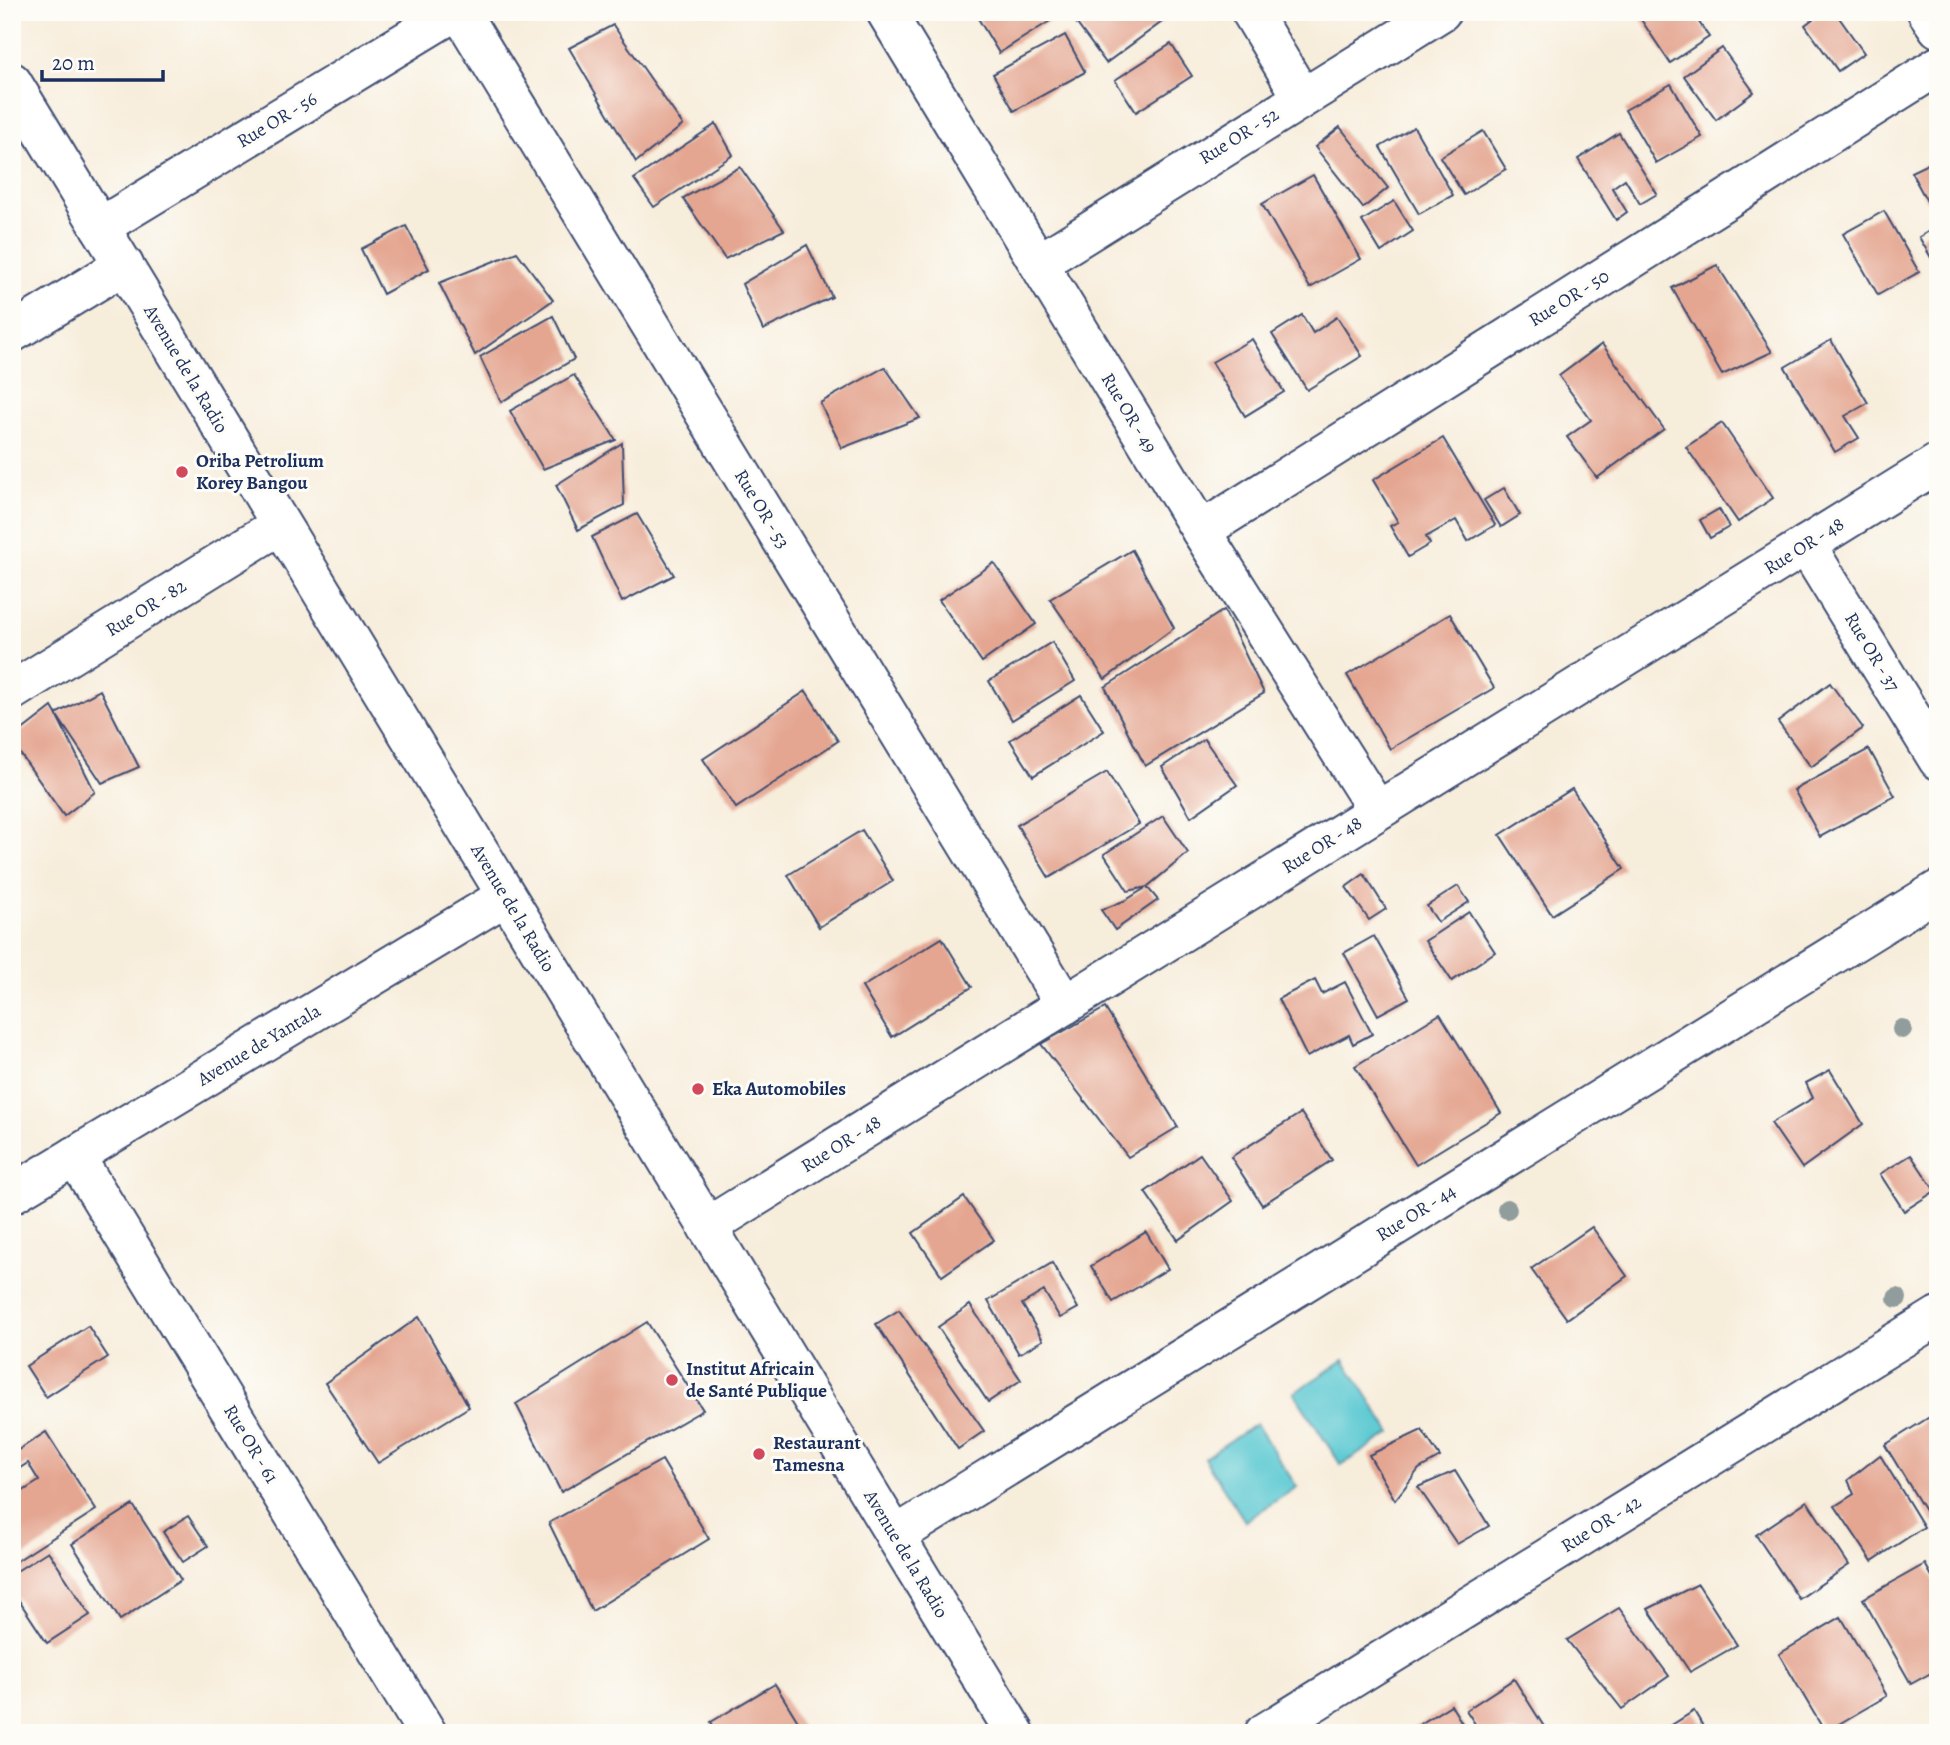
<svg xmlns="http://www.w3.org/2000/svg" width="1950" height="1745" viewBox="0 0 1950 1745" font-family="Alegreya,serif">
<style>
.water{fill:#5cc9d2;stroke:#3c7c98;stroke-width:2}
.building{fill:#e4a691}
.lines{fill:none;stroke-linecap:round;stroke-linejoin:round}
.minor-casing{stroke:#3c4c71;stroke-width:42}
.minor{stroke:#fff;stroke-width:38}
.tree{fill:#919c9d}
.poi-dot{fill:#d1495b;stroke:#fdfcf7;stroke-width:2.5}
.labels{text-anchor:middle;dominant-baseline:central;stroke-width:6;stroke-linejoin:round;paint-order:stroke}
.street-label{font-size:19px;fill:#1b2f5e;stroke:#fdfcf7}
.poi-label{font-size:19px;font-weight:bold;fill:#1b2f5e;stroke:#fdfcf7;text-anchor:start}
</style>
<rect width="100%" height="100%" fill="#fdfcf7"/>
<filter id="ink" filterUnits="userSpaceOnUse"><feTurbulence type="fractalNoise" baseFrequency=".0143" numOctaves="2"/><feDisplacementMap in="SourceGraphic" scale="14" xChannelSelector="R" yChannelSelector="G"/><feConvolveMatrix kernelMatrix="1 2 1 2 8 2 1 2 1" color-interpolation-filters="sRGB"/></filter>
<filter id="wash" filterUnits="userSpaceOnUse"><feTurbulence type="fractalNoise" baseFrequency=".00686" numOctaves="4" result="noise"/><feDisplacementMap in="SourceGraphic" scale="28" xChannelSelector="R" yChannelSelector="G"/><feGaussianBlur stdDeviation="1.57" result="paint"/><feColorMatrix in="noise" values="0 0 0 0 0 0 0 0 0 0 0 0 0 0 0 0 0 1.4 0 .05"/><feComposite in="paint" operator="in"/></filter>
<g filter="url(#wash)">
<rect width="100%" height="100%" fill="#f7eddb"/>
<g class="water">
<polygon points="1344,1360 1391,1433 1341,1465 1294,1393"/>
<polygon points="1256,1424 1297,1487 1245,1521 1204,1458"/>
</g>
<g id="blocks">
<g class="building">
<polygon points="980,12 1052,12 1055,18 999,53 976,15"/>
<polygon points="1094,12 1160,12 1166,19 1106,63 1077,24"/>
<polygon points="1636,12 1692,12 1709,37 1670,63"/>
<polygon points="1822,12 1835,12 1864,53 1838,71 1805,25"/>
<polygon points="613,25 683,125 636,162 569,48"/>
<polygon points="1065,35 1085,72 1014,111 993,74"/>
<polygon points="1171,44 1192,76 1136,112 1115,80"/>
<polygon points="1722,48 1754,92 1716,120 1684,76"/>
<polygon points="1671,84 1702,137 1656,163 1625,110"/>
<polygon points="716,124 733,155 654,207 634,179"/>
<polygon points="1340,127 1388,188 1363,208 1315,147"/>
<polygon points="1414,127 1453,195 1419,214 1380,147"/>
<polygon points="1483,131 1506,169 1464,195 1440,157"/>
<polygon points="1619,133 1657,194 1640,204 1625,179 1612,188 1627,212 1616,220 1578,159"/>
<polygon points="1938,159 1938,214 1935,216 1911,172"/>
<polygon points="740,167 784,230 725,259 683,198"/>
<polygon points="1313,175 1361,259 1310,288 1262,204"/>
<polygon points="1394,201 1413,231 1381,252 1362,221"/>
<polygon points="1884,211 1919,272 1878,295 1843,234"/>
<polygon points="406,226 429,269 383,294 361,249"/>
<polygon points="1938,226 1938,259 1933,261 1919,237"/>
<polygon points="807,245 832,297 763,330 742,284"/>
<polygon points="517,252 553,300 475,355 439,283"/>
<polygon points="1717,265 1772,352 1722,375 1672,288"/>
<polygon points="1302,315 1313,333 1337,317 1362,356 1307,390 1272,334"/>
<polygon points="553,316 574,359 501,402 480,357"/>
<polygon points="1252,339 1284,392 1245,416 1212,362"/>
<polygon points="1831,340 1868,403 1845,416 1859,438 1835,452 1785,367"/>
<polygon points="1602,344 1664,429 1597,478 1567,437 1591,420 1559,376"/>
<polygon points="885,367 920,418 842,448 820,403"/>
<polygon points="574,375 616,440 543,469 510,411"/>
<polygon points="1722,423 1773,498 1738,522 1686,447"/>
<polygon points="1443,438 1495,525 1468,541 1456,520 1426,537 1430,544 1408,557 1390,526 1398,522 1373,480"/>
<polygon points="622,443 624,505 578,530 556,485"/>
<polygon points="1504,488 1520,515 1501,527 1484,500"/>
<polygon points="1719,509 1729,527 1710,538 1700,520"/>
<polygon points="637,514 674,575 622,602 592,537"/>
<polygon points="1132,550 1174,628 1105,679 1050,599"/>
<polygon points="994,563 1036,624 982,662 939,600"/>
<polygon points="1224,610 1264,693 1145,766 1105,687"/>
<polygon points="1450,614 1494,688 1390,749 1347,675"/>
<polygon points="1052,642 1075,681 1012,720 989,681"/>
<polygon points="1830,683 1863,728 1811,767 1778,722"/>
<polygon points="100,690 139,767 102,783 56,714 95,792 64,816 12,742 12,738 52,707 56,714"/>
<polygon points="806,691 838,741 736,808 703,759"/>
<polygon points="1081,695 1104,731 1033,776 1010,740"/>
<polygon points="1204,739 1237,785 1191,817 1162,767"/>
<polygon points="1869,749 1895,796 1820,837 1794,790"/>
<polygon points="1107,772 1139,824 1049,878 1017,825"/>
<polygon points="1572,789 1624,869 1552,915 1500,835"/>
<polygon points="1163,816 1188,853 1147,887 1158,900 1115,930 1101,910 1126,900 1147,887 1128,891 1104,854"/>
<polygon points="862,830 893,881 819,927 788,875"/>
<polygon points="1364,874 1386,909 1369,920 1346,887"/>
<polygon points="1458,886 1469,902 1438,922 1427,906"/>
<polygon points="1469,912 1495,952 1452,981 1425,941"/>
<polygon points="1374,936 1409,998 1378,1015 1344,953"/>
<polygon points="942,938 972,987 892,1037 862,987"/>
<polygon points="1315,980 1322,994 1345,982 1372,1034 1353,1044 1349,1035 1307,1057 1278,999"/>
<polygon points="1105,1008 1178,1127 1128,1157 1041,1044"/>
<polygon points="1440,1014 1501,1113 1416,1165 1355,1066"/>
<polygon points="1830,1070 1863,1124 1802,1168 1771,1123 1813,1098 1806,1083"/>
<polygon points="1301,1113 1332,1160 1262,1205 1231,1157"/>
<polygon points="1200,1154 1233,1201 1178,1240 1145,1192"/>
<polygon points="1911,1155 1935,1191 1904,1211 1880,1174"/>
<polygon points="964,1197 994,1240 942,1276 913,1233"/>
<polygon points="1592,1227 1627,1276 1567,1319 1531,1269"/>
<polygon points="1146,1232 1168,1269 1113,1302 1091,1266"/>
<polygon points="1052,1263 1078,1308 1060,1318 1044,1291 1022,1304 1043,1340 1019,1354 988,1301"/>
<polygon points="970,1305 1021,1380 988,1402 938,1327"/>
<polygon points="899,1310 984,1431 958,1449 876,1324"/>
<polygon points="419,1317 469,1407 378,1463 325,1383"/>
<polygon points="647,1322 703,1410 561,1492 516,1404"/>
<polygon points="88,1326 108,1357 46,1397 26,1366"/>
<polygon points="1936,1413 1938,1520 1933,1524 1885,1445"/>
<polygon points="1422,1430 1440,1457 1419,1469 1395,1500 1369,1455"/>
<polygon points="46,1432 96,1510 12,1564 12,1498 39,1481 28,1463 12,1473 12,1454"/>
<polygon points="1880,1455 1924,1527 1872,1561 1835,1506 1854,1494 1848,1480"/>
<polygon points="662,1460 709,1539 592,1611 549,1523"/>
<polygon points="1455,1471 1489,1526 1457,1544 1418,1487"/>
<polygon points="1807,1501 1849,1565 1799,1599 1756,1535"/>
<polygon points="133,1505 181,1580 120,1620 72,1544"/>
<polygon points="188,1516 208,1546 183,1562 163,1532"/>
<polygon points="48,1551 90,1615 47,1643 12,1590 12,1574"/>
<polygon points="1925,1564 1938,1587 1938,1669 1911,1684 1863,1599"/>
<polygon points="1698,1584 1737,1645 1690,1672 1648,1609"/>
<polygon points="1619,1608 1669,1676 1622,1709 1567,1640"/>
<polygon points="1841,1617 1887,1696 1825,1732 1779,1654"/>
<polygon points="1514,1679 1548,1733 1481,1733 1466,1710"/>
<polygon points="775,1684 805,1733 718,1733 711,1722"/>
<polygon points="1451,1705 1468,1733 1406,1733"/>
<polygon points="1694,1711 1707,1733 1659,1733"/>
</g>
</g>
</g>
<g filter="url(#ink)">
<use href="#blocks" fill-opacity="0" stroke="#3c4c71" stroke-width="2"/>
<g class="lines">
<defs>
<g id="minor">
<polyline points="460,12 1065,1005"/>
<polyline points="886,12 1201,531 1377,810"/>
<polyline points="1251,12 1302,97"/>
<polyline points="1927,12 1938,28"/>
<polyline points="12,82 1015,1733"/>
<polyline points="100,227 454,12"/>
<polyline points="1039,263 1441,12"/>
<polyline points="12,333 124,265"/>
<polyline points="1201,531 1938,66"/>
<polyline points="1806,545 1938,760"/>
<polyline points="12,691 280,525"/>
<polyline points="75,1156 427,1733"/>
<polyline points="12,1194 506,896"/>
<polyline points="707,1227 1938,463"/>
<polyline points="895,1536 1938,890"/>
<polyline points="1264,1733 1938,1316"/>
</g>
</defs>
<use href="#minor" class="minor-casing"/>
<use href="#minor" class="minor"/>
</g>
<g class="tree">
<circle cx="1902" cy="1029" r="10"/>
<circle cx="1507" cy="1209" r="10"/>
<circle cx="1897" cy="1298" r="10"/>
</g>
</g>
<g class="poi-dot">
<circle cx="182" cy="472" r="7"/>
<circle cx="698" cy="1089" r="7"/>
<circle cx="672" cy="1380" r="7"/>
<circle cx="759" cy="1454" r="7"/>
</g>
<g class="labels">
<g class="street-label">
<text transform="translate(277 120) rotate(-31)">Rue OR - 56</text>
<text transform="translate(1239 136) rotate(-32)">Rue OR - 52</text>
<text transform="translate(1569 298) rotate(-32)">Rue OR - 50</text>
<text transform="translate(186 369) rotate(59)">Avenue de la Radio</text>
<text transform="translate(1129 413) rotate(59)">Rue OR - 49</text>
<text transform="translate(762 509) rotate(59)">Rue OR - 53</text>
<text transform="translate(1804 546) rotate(-32)">Rue OR - 48</text>
<text transform="translate(146 608) rotate(-32)">Rue OR - 82</text>
<text transform="translate(1872 652) rotate(59)">Rue OR - 37</text>
<text transform="translate(1322 845) rotate(-32)">Rue OR - 48</text>
<text transform="translate(513 908) rotate(59)">Avenue de la Radio</text>
<text transform="translate(259 1045) rotate(-31)">Avenue de Yantala</text>
<text transform="translate(841 1144) rotate(-32)">Rue OR - 48</text>
<text transform="translate(1416 1213) rotate(-32)">Rue OR - 44</text>
<text transform="translate(251 1444) rotate(59)">Rue OR - 61</text>
<text transform="translate(1601 1524) rotate(-32)">Rue OR - 42</text>
<text transform="translate(906 1554) rotate(59)">Avenue de la Radio</text>
</g>
<g class="poi-label">
<text x="196" y="461">Oriba Petrolium<tspan x="196" dy="22">Korey Bangou</tspan></text>
<text x="712" y="1089">Eka Automobiles</text>
<text x="686" y="1369">Institut Africain<tspan x="686" dy="22">de Santé Publique</tspan></text>
<text x="773" y="1443">Restaurant<tspan x="773" dy="22">Tamesna</tspan></text>
</g>
</g>
<rect width="1950" height="1745" fill="none" stroke="#fdfcf7" stroke-width="42"/>
<path d="M42 70v10h121v-10" fill="none" stroke="#1b2f5e" stroke-width="3.5"/>
<text x="52" y="70" font-size="21" fill="#1b2f5e" stroke="#fdfcf7" stroke-width="5" paint-order="stroke">20 m</text>
</svg>
